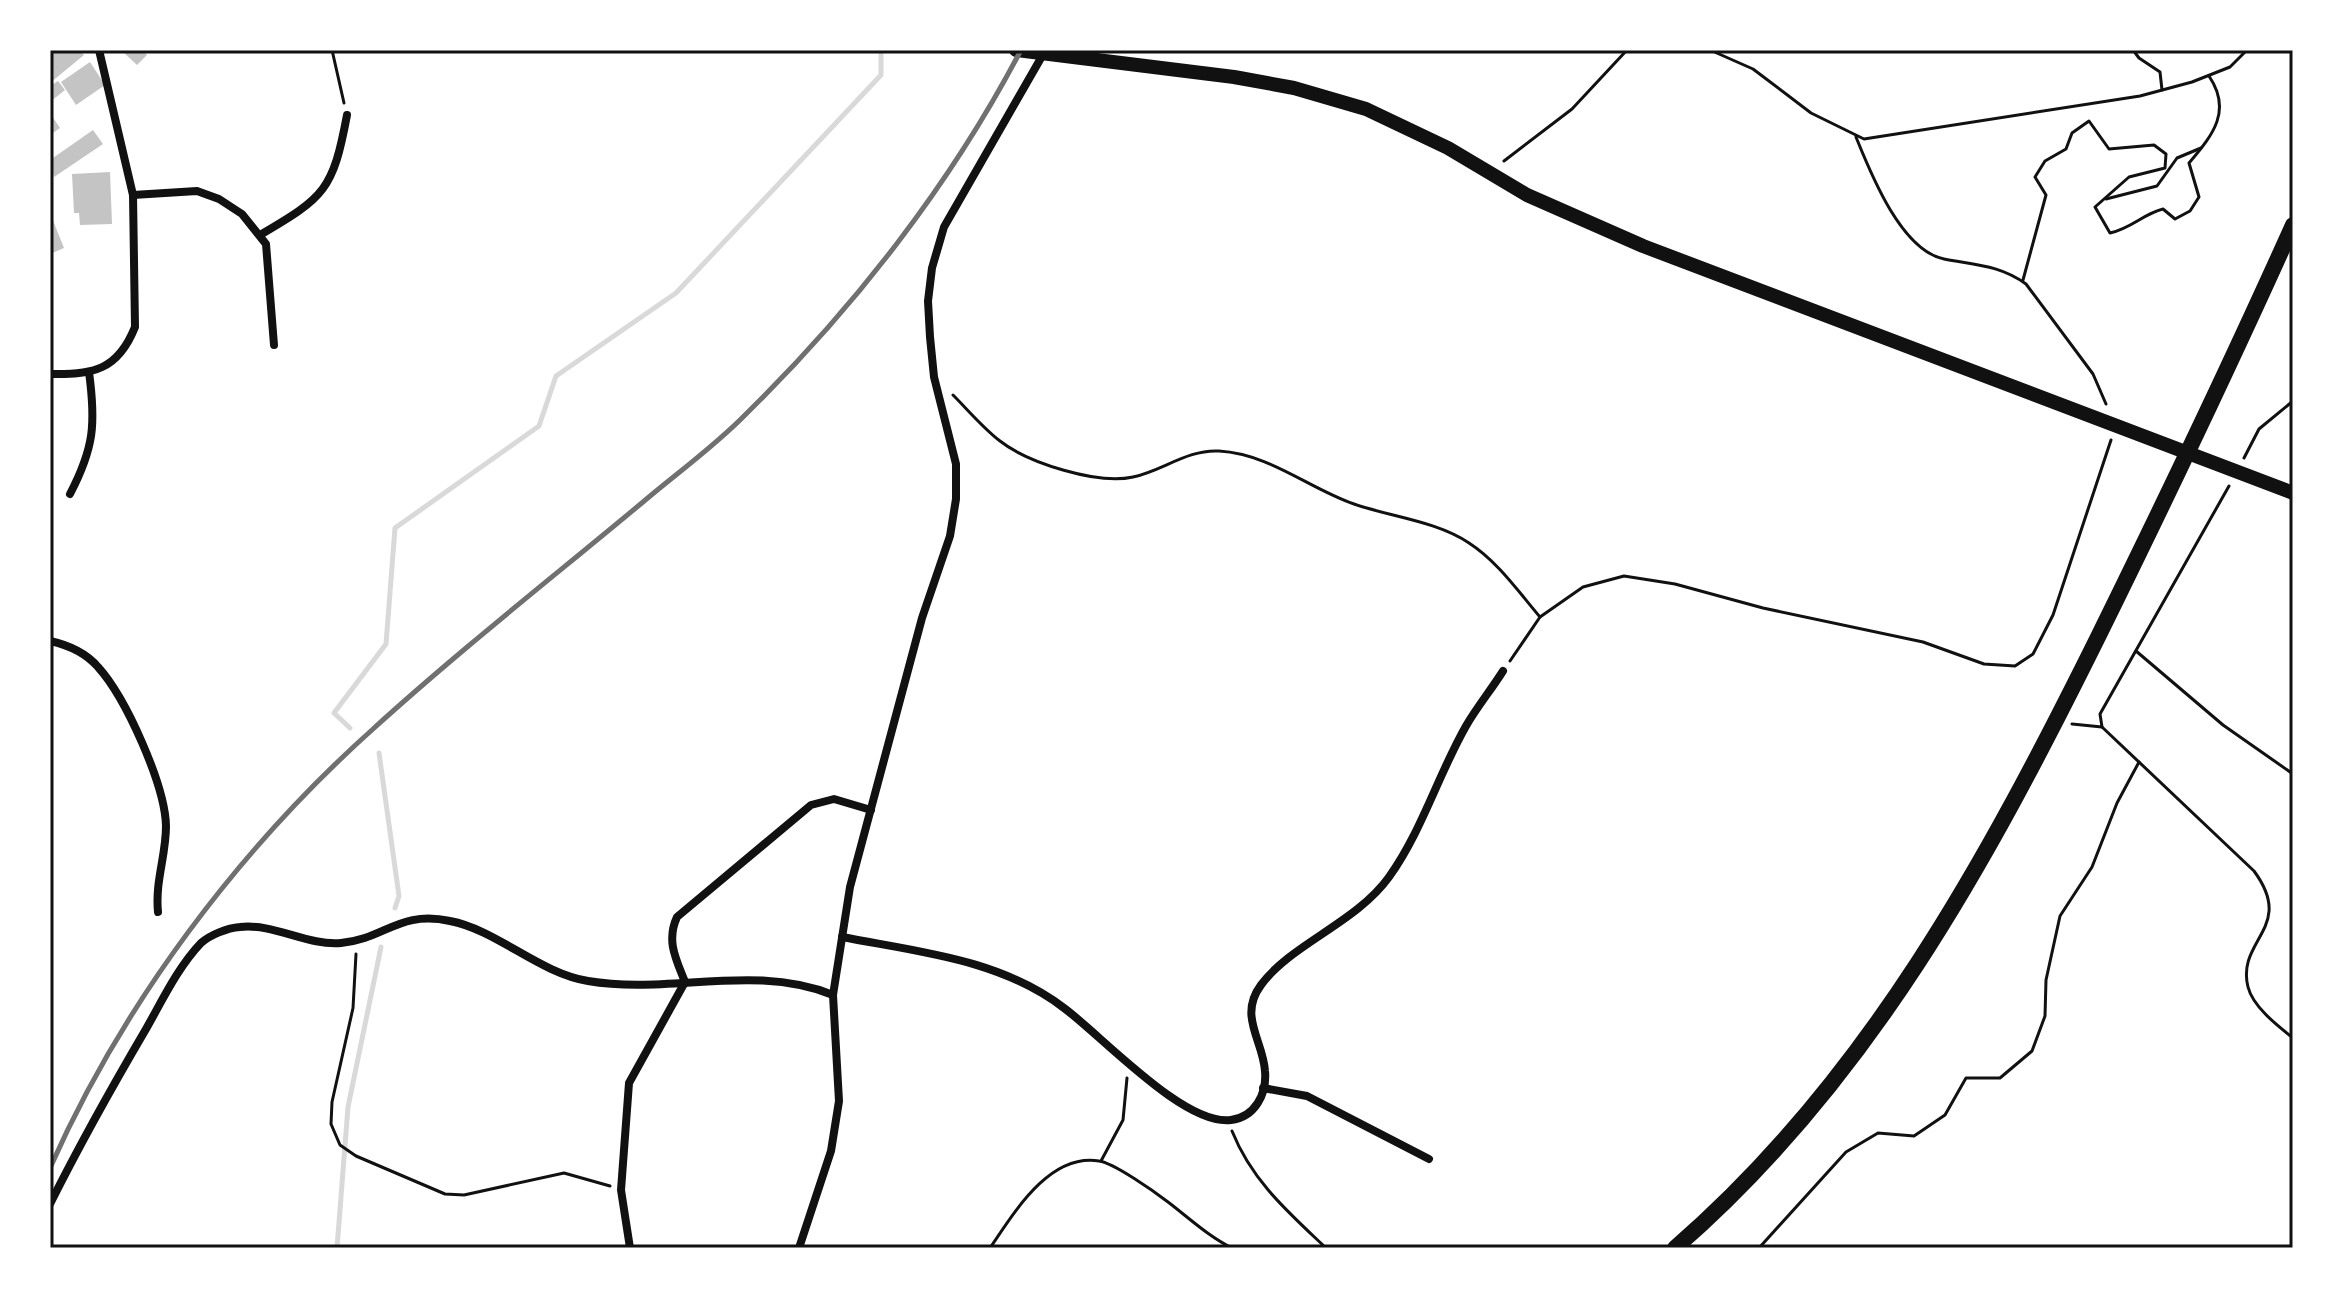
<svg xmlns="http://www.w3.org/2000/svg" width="2343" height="1298" viewBox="0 0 2343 1298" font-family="Arial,sans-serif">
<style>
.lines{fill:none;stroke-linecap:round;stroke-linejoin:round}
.stream{stroke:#d9d9d9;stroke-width:5}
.building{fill:#c4c4c4}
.path{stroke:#111;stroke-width:3}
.minor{stroke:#111;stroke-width:8}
.tertiary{stroke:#111;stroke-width:14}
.primary{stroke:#111;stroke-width:16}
.rail{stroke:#707070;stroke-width:5}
.neatline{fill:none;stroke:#111;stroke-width:3}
</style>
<rect width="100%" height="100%" fill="#fff"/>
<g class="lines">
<g class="stream">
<polyline points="350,728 334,713 386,644 395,528 539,426 556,376 676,293 881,75 881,50"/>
<polyline points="379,753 399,896 395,908"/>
<polyline points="337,1248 348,1107 381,947"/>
</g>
</g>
<g class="building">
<polygon points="50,50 79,50 84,55 50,83"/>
<polygon points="121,50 142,50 147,55 137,65"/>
<polygon points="90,62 105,85 76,105 61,82"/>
<polygon points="58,81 65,90 50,102 50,86"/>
<polygon points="50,113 60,128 50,135"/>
<polygon points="93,130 103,144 54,177 50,160"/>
<polygon points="110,172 112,224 80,225 79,213 74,213 72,174"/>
<polygon points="50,213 64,248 50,254"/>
</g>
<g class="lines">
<g class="path">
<polyline points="332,50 344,103"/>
<polyline points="1710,50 1753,69 1811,113 1864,139 2140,96 2192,82 2230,67 2247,50"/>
<polyline points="2133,50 2139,58 2160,72 2162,90"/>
<path d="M 1856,137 C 1871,174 1901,250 1944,259 C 1975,265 2000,265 2026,284 L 2093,374 L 2106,404"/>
<polyline points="1504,161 1572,109 1627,50"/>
<polyline points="2106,199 2157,186 2177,158 2201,148"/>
<path d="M 2023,280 L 2046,195 L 2035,177 L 2045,161 L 2066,149 L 2072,133 L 2089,121 L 2109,149 L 2154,145 L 2166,154 L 2165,168 L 2129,177 L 2095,207 L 2110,233 C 2132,228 2143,214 2163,209 L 2175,219 L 2190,211 L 2199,197 L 2189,163 C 2214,134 2232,110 2209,76"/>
<path d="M 953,395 C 968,410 983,428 1000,441 C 1028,463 1098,485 1133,477 C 1162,471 1188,449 1219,451 C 1270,454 1308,488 1354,504 C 1391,517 1436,521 1469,543 C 1497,561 1518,591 1540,617"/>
<polyline points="2244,458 2259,429 2293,401"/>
<polyline points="2136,651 2223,725 2293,774"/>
<polyline points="1510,661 1540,617 1583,587 1624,576 1675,584 1763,608 1923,642 1984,664 2015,666 2033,654 2053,615 2111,440"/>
<path d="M 2072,724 L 2102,727 L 2254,871 C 2296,928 2236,939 2248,987 C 2253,1007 2278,1026 2293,1038"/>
<polyline points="2102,727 2100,714 2229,486"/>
<polyline points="356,954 353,1008 332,1102 331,1124 340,1145 356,1156 445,1194 464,1195 564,1173 610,1186"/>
<path d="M 1232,1131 C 1252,1181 1288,1212 1326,1248"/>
<polyline points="1101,1161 1123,1120 1127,1078"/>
<path d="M 990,1248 C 1014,1213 1049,1153 1099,1161 C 1114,1163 1155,1192 1168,1202 C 1189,1218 1208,1236 1232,1248"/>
<polyline points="1759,1248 1846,1152 1878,1133 1914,1136 1945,1115 1966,1078 2000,1078 2032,1051 2045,1016 2046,980 2060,916 2092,867 2117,803 2139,762"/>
</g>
<g class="minor">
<polyline points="133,195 197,191 219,199 242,214 266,244 274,345"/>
<path d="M 260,235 C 325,197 333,190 347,115"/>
<path d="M 50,374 C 93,375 118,370 135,327 L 133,195 L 99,50"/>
<path d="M 70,494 C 94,448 96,424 89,372"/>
<path d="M 50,641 C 68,645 86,653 98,667 C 126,698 165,785 166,826 C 166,856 155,881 158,912"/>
<path d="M 842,937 C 919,952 1000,959 1064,1008 C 1102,1036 1184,1126 1231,1120 C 1255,1117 1267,1094 1265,1071 C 1263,1040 1238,1016 1261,985 C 1291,944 1356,923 1389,877 C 1422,831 1438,775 1466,726 C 1477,707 1491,690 1503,671"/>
<polyline points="1263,1088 1307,1096 1429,1159"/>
<path d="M 50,1204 C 80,1144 112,1087 146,1029 C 162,1001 178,967 201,943 C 210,935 227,928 240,927 C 274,923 307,946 341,943 C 385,939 399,910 450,921 C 497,930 539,973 588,981 C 669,995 754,963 833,995"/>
<path d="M 630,1248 L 621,1190 L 629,1083 L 685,982 C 676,959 666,941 677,917 L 811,805 L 834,799 L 871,810"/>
<polyline points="799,1248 831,1151 839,1101 833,995 850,887 922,618 950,536 956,499 956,464 934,377 930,337 928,301 932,268 944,227 1045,51"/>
</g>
<polyline class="tertiary" points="1016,50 1234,77 1294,88 1366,109 1448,148 1527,195 1643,246 2293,493"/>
<path class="primary" d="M 1675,1248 C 1868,1081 1987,861 2099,635 C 2166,499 2231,363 2293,225"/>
<path class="rail" d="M 50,1168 C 123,1003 239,849 373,729 C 460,650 553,577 643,502 C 677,473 715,446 746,414 C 854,308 951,184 1021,50"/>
</g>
<rect width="2343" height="1298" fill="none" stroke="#ffffff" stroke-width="104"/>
<rect x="52" y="52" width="2239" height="1194" class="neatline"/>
</svg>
